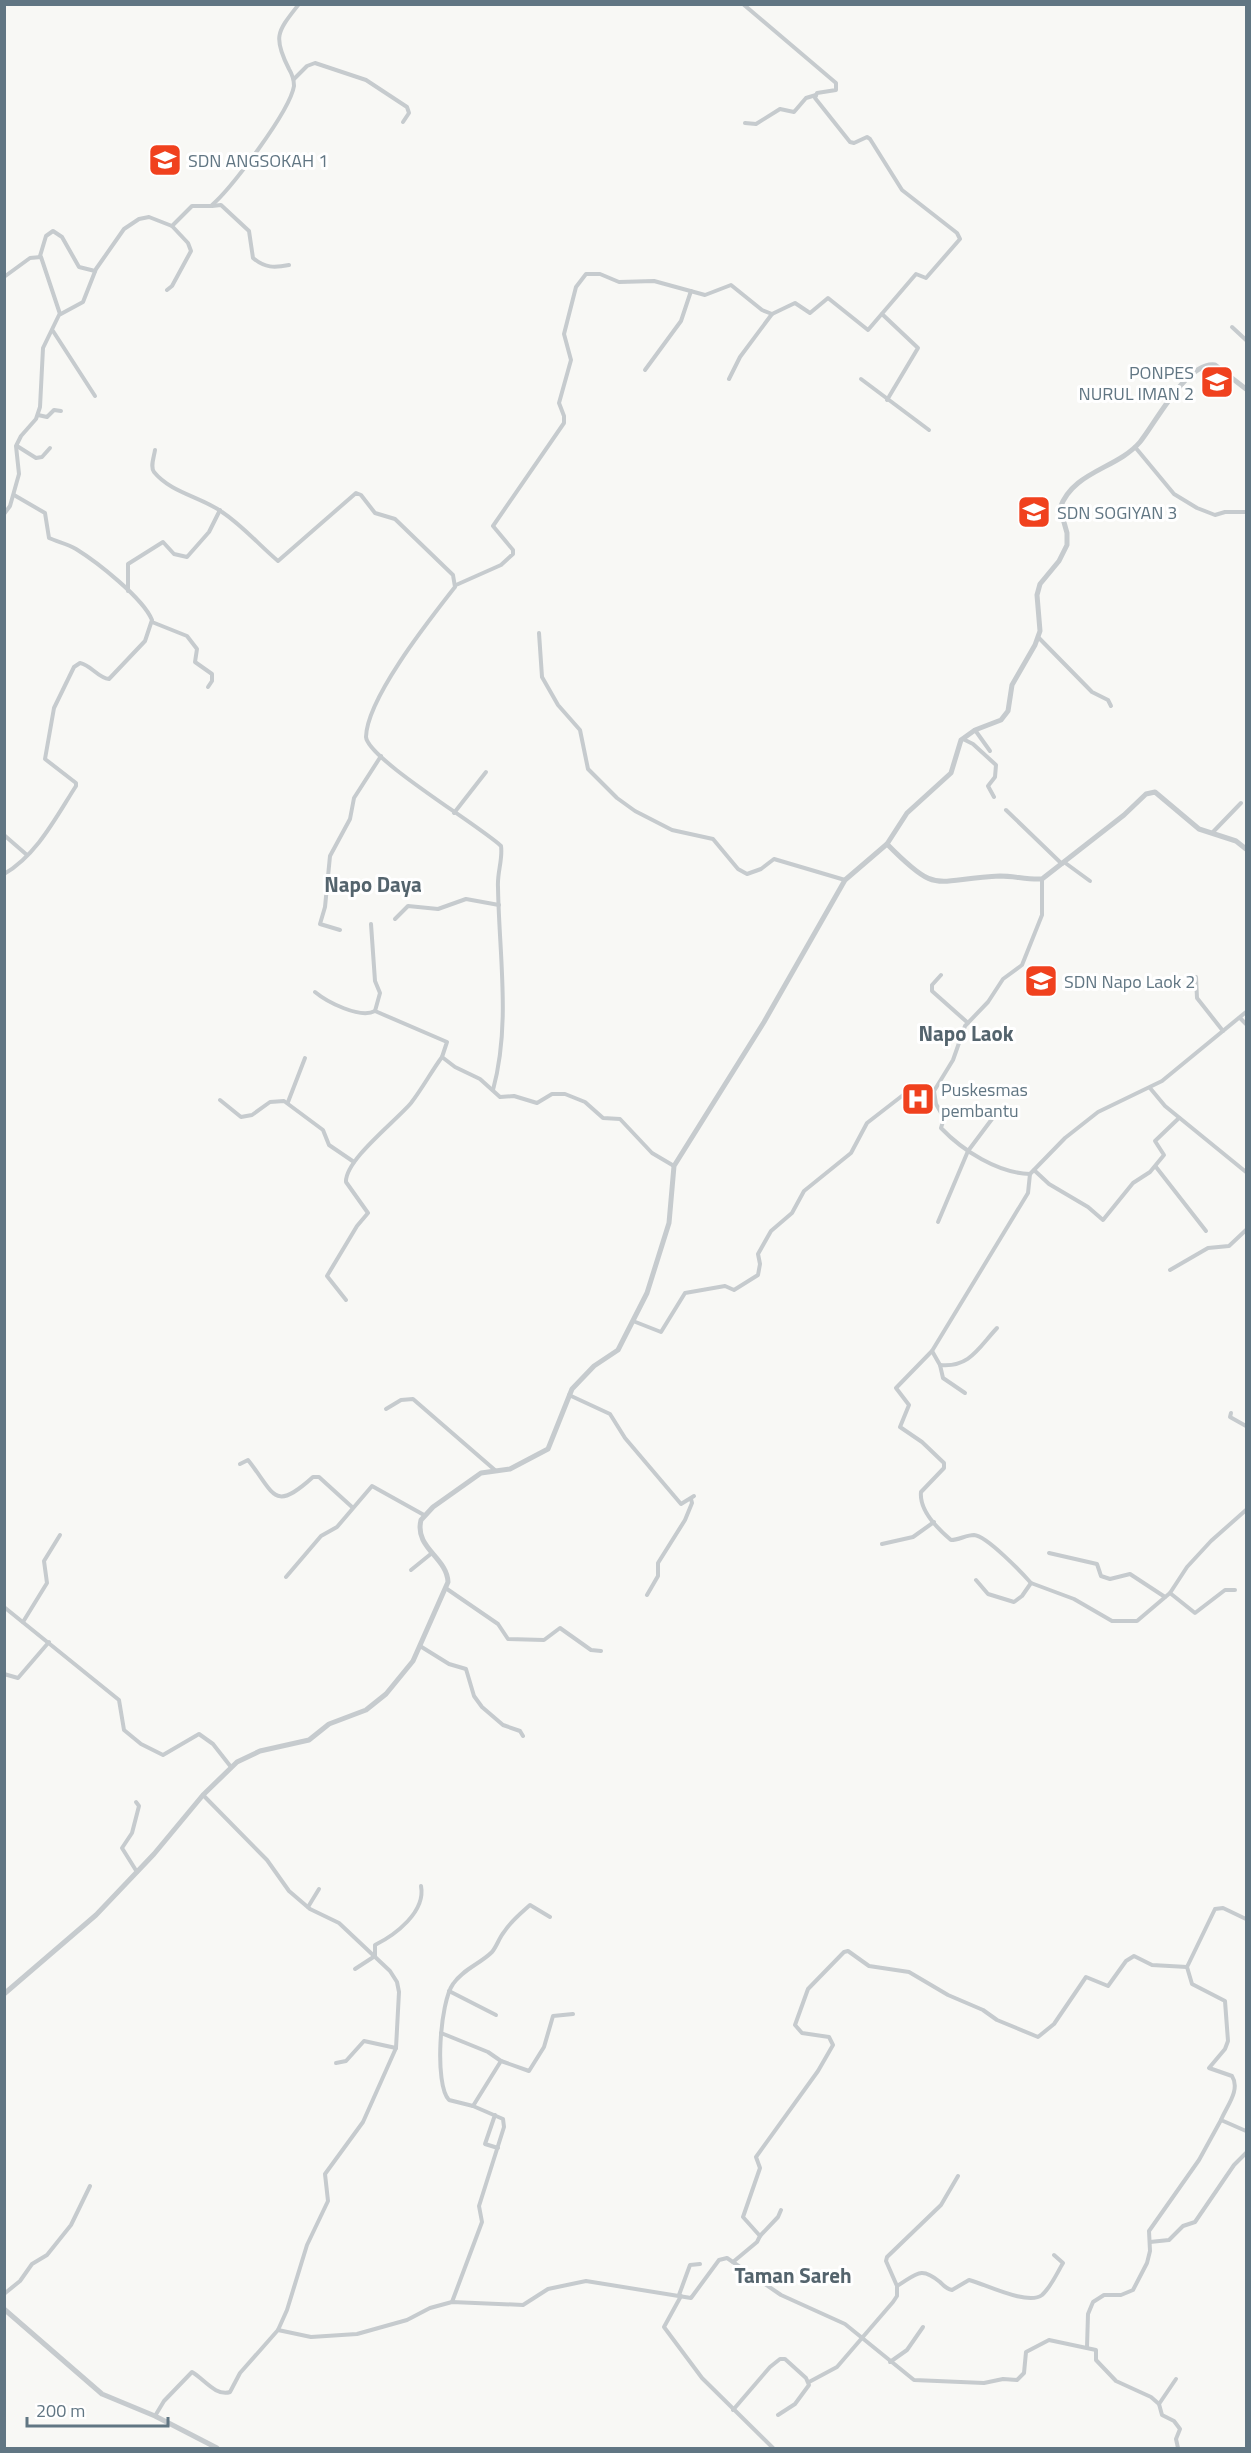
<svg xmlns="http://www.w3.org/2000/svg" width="1251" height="2453" viewBox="0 0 1251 2453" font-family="'Titillium Web',sans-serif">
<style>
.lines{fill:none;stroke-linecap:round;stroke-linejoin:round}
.minor{stroke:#c6cbce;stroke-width:4}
.tertiary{stroke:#c6cbce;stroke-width:5}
.labels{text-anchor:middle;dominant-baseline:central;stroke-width:6;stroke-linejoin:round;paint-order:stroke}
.poi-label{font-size:18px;fill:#617683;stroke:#fff;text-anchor:start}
.quarter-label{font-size:21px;font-weight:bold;fill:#54646d;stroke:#fff}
</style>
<rect width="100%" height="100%" fill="#f8f8f5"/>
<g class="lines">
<g class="minor">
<polyline points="294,79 307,66 315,63 366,80 407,107 409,113 403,122"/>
<polyline points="745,123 756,124 780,109 794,112 806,98 816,95"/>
<path d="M 212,206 L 221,205 L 249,231 L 253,258 C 265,268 274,268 289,265"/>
<polyline points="40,256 46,236 53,231 62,237 79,267 95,271"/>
<polyline points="4,277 30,258 41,257 60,314"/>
<polyline points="167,290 172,286 191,251 188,243 172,226"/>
<polyline points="882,314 918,348 887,400"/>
<polyline points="1232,327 1246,340"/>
<polyline points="53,331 95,396"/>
<polyline points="645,370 681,321 691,291"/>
<polyline points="729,379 740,357 772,314"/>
<polyline points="861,379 929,430"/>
<polyline points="38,415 47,417 54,410 61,411"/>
<polyline points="17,446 36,458 42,457 50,448"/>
<polyline points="1135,447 1174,494 1197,508 1215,515 1225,512 1246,512"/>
<path d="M 155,450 C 154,457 150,467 154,472 C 171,493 202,497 222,512 C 243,526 259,545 278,561 L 356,493 L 361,495 L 375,513 L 395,519 L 453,575 L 455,587 C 430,619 367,698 366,737 C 368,759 480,826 501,846 C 503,859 497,873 498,887 C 499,955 511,1024 493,1090"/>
<path d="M 4,514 L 10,506 L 19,474 L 16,446 L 21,436 L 36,419 L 40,407 L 43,348 L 59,315 L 83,302 L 96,269 L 124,229 L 139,219 L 149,217 L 172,226 L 192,206 L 211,206 C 231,189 290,111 294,86 C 294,79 292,74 289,69 C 272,36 278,31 299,4"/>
<polyline points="456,585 501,565 513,554 513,550 493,526 564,423 564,416 559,403 571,360 564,334 576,287 586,274 600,274 619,282 654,281 705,295 731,285 762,310 772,314 795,303 810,313 828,298 868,330 916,274 926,278 960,239 957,233 902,190 870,139 867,137 854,143 850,142 815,98 817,93 836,90 836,83 743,4"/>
<polyline points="128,591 128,564 163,542 174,554 187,557 209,532 220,510"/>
<polyline points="152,622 187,636 197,649 195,662 212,674 212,681 208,687"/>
<polyline points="539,633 542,677 558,705 580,730 588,769 617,798 635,811 672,830 713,839 738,869 747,874 761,869 774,859 845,880"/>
<polyline points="1038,637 1092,692 1108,700 1111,706"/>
<polyline points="975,730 990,751"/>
<polyline points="963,739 973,744 996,765 995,777 988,786 994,797"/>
<polyline points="1006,810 1062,864"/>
<polyline points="454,813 486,772"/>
<polyline points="1212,833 1241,803"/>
<polyline points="4,835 27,855"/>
<polyline points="1064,862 1090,881"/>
<path d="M 4,874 C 37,855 56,817 76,786 L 76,783 L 45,759 L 54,708 L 74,667 L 80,663 C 91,665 98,678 109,679 L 145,641 L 152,620 C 143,598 97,562 76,549 C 68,544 58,542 49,538 L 45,513 L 14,495"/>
<path d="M 1042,879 L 1042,915 L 1022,965 L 1003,979 L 988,1002 L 965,1026 L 953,1060 L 934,1091 L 936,1104 L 944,1118 L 941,1128 C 963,1151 998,1173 1030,1174 L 1065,1138 L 1098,1112 L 1162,1081 L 1246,1012"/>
<polyline points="395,919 408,906 438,909 466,899 499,905"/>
<polyline points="371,924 375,981 380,993 375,1011 447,1042 442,1057 455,1067 480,1079 500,1097 514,1096 537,1103 552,1094 565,1094 585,1102 603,1118 620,1119 652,1153 674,1166"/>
<polyline points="340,930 320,924 325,907 330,856 350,819 354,798 381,756"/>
<polyline points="941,975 932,985 932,991 968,1023"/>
<polyline points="1196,977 1197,998 1223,1031"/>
<path d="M 315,992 C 327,1002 360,1019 375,1011"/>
<polyline points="1240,1018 1246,1024"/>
<polyline points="1150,1088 1165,1106 1246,1172"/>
<polyline points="220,1100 241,1117 252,1115 270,1102 284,1101 323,1130 329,1145 354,1162"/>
<polyline points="288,1102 305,1058"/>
<polyline points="1156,1167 1206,1231"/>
<polyline points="1034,1170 1049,1184 1088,1207 1103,1220 1133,1183 1150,1172 1164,1155 1155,1141 1179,1118"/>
<path d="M 1030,1174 L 1028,1193 L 932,1351 L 896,1388 L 909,1405 L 900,1427 L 922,1442 L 944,1463 L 944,1468 L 921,1492 C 919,1511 938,1529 951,1540 C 959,1540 966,1535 974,1535 C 987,1536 1022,1573 1031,1583"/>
<polyline points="938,1222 968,1151 998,1111"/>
<polyline points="1170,1270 1208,1248 1229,1246 1246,1230"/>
<path d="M 346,1300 L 327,1276 L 357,1226 L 368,1213 L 346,1182 C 345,1160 396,1121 411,1103 C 422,1089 431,1072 442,1057"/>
<polyline points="633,1321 661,1332 685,1293 725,1286 734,1290 758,1275 760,1264 758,1254 771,1231 792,1213 804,1191 851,1153 867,1123 907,1092 934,1091"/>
<polyline points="932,1351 940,1365 943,1378 965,1393"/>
<path d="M 940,1365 C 970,1368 979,1347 997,1328"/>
<polyline points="569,1395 610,1414 625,1438 681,1504 694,1496"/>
<polyline points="386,1409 401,1400 413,1399 496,1471"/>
<polyline points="1231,1413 1230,1417 1246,1426"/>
<path d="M 240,1464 L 248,1460 C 275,1494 273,1513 313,1477 L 319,1477 L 352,1507"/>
<polyline points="882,1544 913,1537 934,1522"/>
<polyline points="1049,1553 1097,1564 1101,1576 1110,1579 1130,1574 1165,1597"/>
<polyline points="411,1570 432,1553"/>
<polyline points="286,1577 321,1536 337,1527 372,1486 424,1515"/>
<polyline points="976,1580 988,1594 1014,1602 1022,1596 1031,1583 1074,1599 1112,1621 1137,1621 1170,1593 1187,1567 1211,1541 1246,1510"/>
<polyline points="447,1589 498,1624 508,1639 544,1640 560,1628 591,1650 601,1651"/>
<polyline points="1170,1593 1195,1613 1225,1590 1235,1590"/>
<polyline points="647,1595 658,1576 658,1563 685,1520 692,1503 691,1499"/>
<polyline points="4,1607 119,1700 124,1730 141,1744 163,1755 199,1734 213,1744 231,1767"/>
<polyline points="23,1622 47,1583 44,1561 60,1535"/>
<polyline points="420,1646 449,1664 466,1669 474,1696 482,1707 503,1725 520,1731 523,1736"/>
<polyline points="4,1674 18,1678 49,1642"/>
<polyline points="136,1802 139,1806 132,1833 122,1848 137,1872"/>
<polyline points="308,1907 319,1889"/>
<path d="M 1187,1967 L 1192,1984 L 1225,2001 L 1228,2041 L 1225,2049 L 1209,2068 L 1232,2076 C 1241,2090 1226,2107 1221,2120 L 1246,2131"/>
<path d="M 355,1969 L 375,1956 L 375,1945 C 395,1935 426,1912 421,1886"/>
<polyline points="449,1991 496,2015"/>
<polyline points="441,2033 488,2052 501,2061"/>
<polyline points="336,2063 346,2061 364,2041 396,2048"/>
<path d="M 473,2106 L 449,2100 C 434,2084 440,2002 453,1984 C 463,1969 480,1964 492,1952 C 497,1946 499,1938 504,1932 C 511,1921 520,1914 530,1905 L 550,1917"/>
<polyline points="495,2115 485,2144 498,2148"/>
<polyline points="760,2236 778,2217 781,2210"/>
<polyline points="1150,2242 1169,2240 1183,2226 1195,2222 1234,2165 1246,2153"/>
<polyline points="733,2262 757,2242 760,2236 743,2217 760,2168 756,2157 818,2071 833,2045 829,2037 802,2033 795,2025 808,1989 844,1952 848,1951 869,1966 909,1972 948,1995 983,2010 997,2020 1038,2037 1054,2024 1086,1977 1108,1986 1126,1961 1134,1956 1152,1965 1187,1967 1215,1909 1223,1908 1246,1919"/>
<polyline points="897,2286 886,2261 887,2257 941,2205 958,2176"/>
<polyline points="4,2294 20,2281 32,2264 47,2255 71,2225 90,2186"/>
<polyline points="679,2295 690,2265 700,2264"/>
<polyline points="681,2296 664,2327 702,2378 773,2448"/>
<polyline points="452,2302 482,2222 479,2206 504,2127 503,2119 473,2106 501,2061 529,2071 544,2047 553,2016 573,2014"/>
<polyline points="278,2330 311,2337 357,2334 407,2320 430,2308 452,2302 523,2305 548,2289 586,2281 691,2298 719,2260 727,2258 781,2295 845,2324 914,2380 984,2383 1003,2379 1017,2380 1024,2373 1026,2352 1049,2340 1096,2350 1096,2360 1116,2381 1151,2397 1159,2404 1162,2415 1174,2421 1180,2429 1176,2439 1178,2448"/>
<polyline points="1087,2347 1088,2314 1093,2302 1104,2295 1121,2295 1133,2290 1147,2263 1150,2251 1149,2231 1199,2160 1221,2120"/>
<polyline points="890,2362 907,2350 923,2327"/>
<path d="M 809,2382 L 837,2367 L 893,2302 L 897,2296 L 897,2286 C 916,2275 920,2265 940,2282 C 944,2286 946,2289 952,2290 L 969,2280 C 985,2284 1028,2306 1042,2295 C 1051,2287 1057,2273 1063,2263 L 1054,2255"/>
<polyline points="1159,2404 1176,2379"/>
<polyline points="733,2410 770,2367 780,2359 785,2359 806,2378 809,2385 795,2404 778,2415"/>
<path d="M 155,2416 L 164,2401 L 192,2372 C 203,2378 216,2397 230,2392 L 240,2373 L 278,2330 L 287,2310 L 307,2245 L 328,2201 L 325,2174 L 363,2122 L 396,2048 L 399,1992 L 397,1982 L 390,1971 L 339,1923 L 310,1909 L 289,1891 L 267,1860 L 203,1795"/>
</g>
<g class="tertiary">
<path d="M 887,844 C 939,897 933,879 1000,876 C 1014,876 1028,880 1042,879 L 1124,815 L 1146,794 L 1155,792 L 1199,829 L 1236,841 L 1246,849"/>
<path d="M 4,1994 L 96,1915 L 154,1854 L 203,1795 L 237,1762 L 260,1751 L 309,1740 L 329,1724 L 366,1710 L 386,1694 L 413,1661 L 448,1582 C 447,1557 414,1548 421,1520 L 433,1507 L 481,1473 L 510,1469 L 548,1449 L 572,1389 L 594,1366 L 618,1350 L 647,1293 L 669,1223 L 674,1166 L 764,1022 L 845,880 L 887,844 L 907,813 L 951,773 L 961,740 L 975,730 L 1001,720 L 1008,711 L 1012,685 L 1035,645 L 1040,631 L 1037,595 L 1040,584 L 1059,561 L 1067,545 L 1067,533 L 1060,508 C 1073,471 1117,469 1140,442 C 1155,424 1187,361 1215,365 L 1246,389"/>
<polyline points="4,2309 102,2394 155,2416 217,2448"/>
</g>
</g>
<defs>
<symbol id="school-square" viewBox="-11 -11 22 22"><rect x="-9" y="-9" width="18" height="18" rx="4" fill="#f0411e" stroke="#fff"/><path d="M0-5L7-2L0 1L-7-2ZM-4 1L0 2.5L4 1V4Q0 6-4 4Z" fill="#fff"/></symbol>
<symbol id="hospital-square" viewBox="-11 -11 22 22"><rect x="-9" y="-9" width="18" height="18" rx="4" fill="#f0411e" stroke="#fff"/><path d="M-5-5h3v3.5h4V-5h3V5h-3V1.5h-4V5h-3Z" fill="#fff"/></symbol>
</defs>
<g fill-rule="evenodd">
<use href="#school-square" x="146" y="141" width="38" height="38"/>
<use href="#school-square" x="1198" y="363" width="38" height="38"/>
<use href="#school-square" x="1015" y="493" width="38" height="38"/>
<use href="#school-square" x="1022" y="962" width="38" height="38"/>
<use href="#hospital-square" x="899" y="1080" width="38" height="38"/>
</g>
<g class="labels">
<g class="poi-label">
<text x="188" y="160">SDN ANGSOKAH 1</text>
<text x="1194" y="372" text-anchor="end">PONPES<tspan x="1194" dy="21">NURUL IMAN 2</tspan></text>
<text x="1057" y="512">SDN SOGIYAN 3</text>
<text x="1064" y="981">SDN Napo Laok 2</text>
<text x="941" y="1089">Puskesmas<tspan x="941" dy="21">pembantu</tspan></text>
</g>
<g class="quarter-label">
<text x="373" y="884">Napo Daya</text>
<text x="966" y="1033">Napo Laok</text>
<text x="793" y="2275">Taman Sareh</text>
</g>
</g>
<rect width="1251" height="2453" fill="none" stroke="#617683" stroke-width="12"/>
<path d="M27 2417v9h141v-9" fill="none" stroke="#617683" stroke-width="3"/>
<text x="36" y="2417" font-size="18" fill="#617683" stroke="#ffffff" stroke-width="4.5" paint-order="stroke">200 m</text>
</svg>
